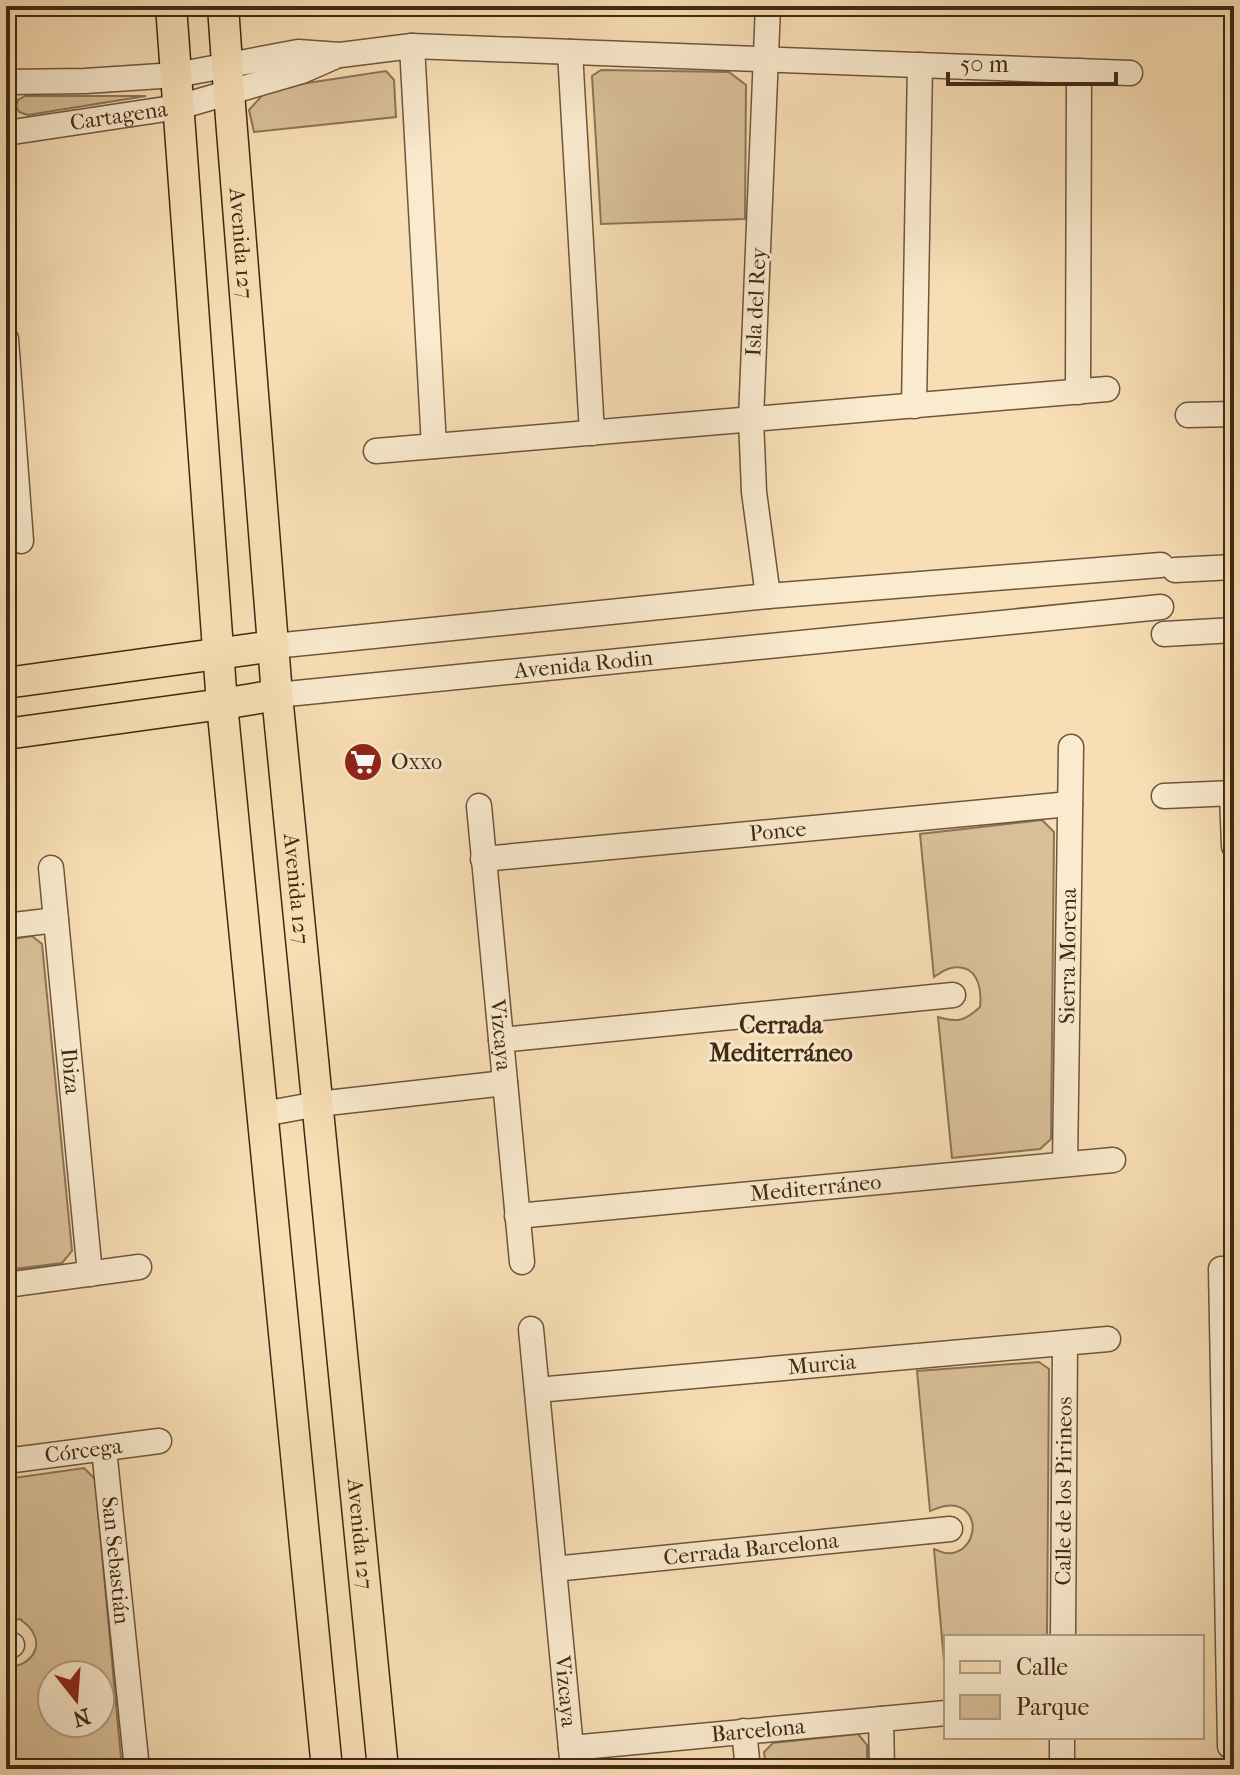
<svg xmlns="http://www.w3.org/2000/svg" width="1240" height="1775" viewBox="0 0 1240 1775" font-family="'IM FELL French Canon',serif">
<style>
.green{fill:#d9bf99;stroke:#8c7456;stroke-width:2;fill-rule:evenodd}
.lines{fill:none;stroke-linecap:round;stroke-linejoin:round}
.minor-casing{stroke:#6e563c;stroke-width:27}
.major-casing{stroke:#402914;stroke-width:33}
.minor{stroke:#faeace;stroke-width:24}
.major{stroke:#f8deb4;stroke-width:30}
.labels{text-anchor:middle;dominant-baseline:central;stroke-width:6;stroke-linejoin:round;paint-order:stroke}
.street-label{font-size:22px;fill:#402914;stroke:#faeace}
.poi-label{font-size:22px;fill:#402914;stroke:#faeace;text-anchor:start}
.neighbourhood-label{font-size:24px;font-weight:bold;fill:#402914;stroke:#faeace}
</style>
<rect width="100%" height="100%" fill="#f8deb4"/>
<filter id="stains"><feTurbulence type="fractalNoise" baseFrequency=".0025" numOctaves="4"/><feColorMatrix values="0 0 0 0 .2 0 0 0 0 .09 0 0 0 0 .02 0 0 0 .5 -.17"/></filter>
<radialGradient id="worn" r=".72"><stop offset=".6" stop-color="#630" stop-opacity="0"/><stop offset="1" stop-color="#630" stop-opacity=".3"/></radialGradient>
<g class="green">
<polygon points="601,70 729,72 746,85 745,219 601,224 592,76"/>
<polygon points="386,71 394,80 396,117 254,132 249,110 268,89"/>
<polygon points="25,96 146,96 28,115 19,112 16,106 18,100"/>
<path d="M 1042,820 L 1054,832 L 1051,1139 L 1040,1149 L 952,1158 L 938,1017 C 957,1023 965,1021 980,1007 C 982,987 977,963 951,968 C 945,969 939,974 934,977 L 920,834 Z"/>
<polygon points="32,936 42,944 72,1251 62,1263 6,1270 6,940"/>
<path d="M 1039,1362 L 1049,1369 L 1047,1637 L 946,1637 L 946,1683 L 934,1549 C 938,1550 942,1553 946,1553 C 974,1556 984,1513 956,1506 C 947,1504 938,1508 930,1511 L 917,1371 Z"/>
<path d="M 84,1468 L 95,1479 L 122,1769 L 10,1769 L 6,1741 L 6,1667 C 28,1668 46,1648 30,1628 C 27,1624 23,1622 20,1619 L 6,1620 L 6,1479 ZM 52,1675 L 100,1675 L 100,1723 L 52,1723 Z"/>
<polygon points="858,1734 867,1745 867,1769 766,1769 764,1752 773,1743"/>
</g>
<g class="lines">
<defs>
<g id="minor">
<polyline points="768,6 751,419 754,492 768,596"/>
<polyline points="412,46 434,446"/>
<polyline points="570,52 592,433"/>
<polyline points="6,82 85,81 176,75 298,52 340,55 412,46 1130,73"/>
<path id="s1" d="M 6,133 L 179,107 L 302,71 L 334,57"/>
<polyline points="6,339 21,541"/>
<polyline points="1078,392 1079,71"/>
<polyline points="914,406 920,65"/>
<polyline points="1188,415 1234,414"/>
<polyline points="376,451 1107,389"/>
<polyline points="1175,570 1234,567"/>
<polyline points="1164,634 1234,630"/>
<polyline points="274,646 768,596 1161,565"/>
<path id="s2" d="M 277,695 L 1161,607"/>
<polyline points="1232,793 1234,846"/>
<polyline points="1164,796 1234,793"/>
<path id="s3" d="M 479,806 L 522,1262"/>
<path id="s4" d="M 483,859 L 1070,804"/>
<path id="s5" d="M 51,868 L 90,1274"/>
<polyline points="6,926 56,920"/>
<polyline points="501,1040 953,995"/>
<polyline points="263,1114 318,1104 505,1083"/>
<path id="s6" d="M 1065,1164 L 1071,747"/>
<path id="s7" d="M 517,1216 L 1113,1160"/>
<polyline points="1234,1269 1221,1269 1230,1746 1234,1746"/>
<polyline points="6,1285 139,1267"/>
<path id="s8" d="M 531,1329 L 573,1769"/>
<path id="s9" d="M 537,1390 L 1108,1339"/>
<path id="s10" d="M 104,1449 L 137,1769"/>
<path id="s11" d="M 6,1461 L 159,1441"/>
<path id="s12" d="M 554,1569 L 950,1529"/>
<path id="s13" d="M 1063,1637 L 1065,1343"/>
<polyline points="6,1645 12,1645"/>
<polyline points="881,1719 882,1769"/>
<polyline points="744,1731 748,1769"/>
<path id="s14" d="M 571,1748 L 946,1713"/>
<polyline points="1062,1769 1062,1737"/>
</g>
<g id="major">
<polyline points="171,6 222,704 327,1769"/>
<path id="s15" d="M 223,6 L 229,93 L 277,695 L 383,1769"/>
<polyline points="6,683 274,646"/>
<polyline points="6,734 222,704 277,695"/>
</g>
</defs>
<use href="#minor" class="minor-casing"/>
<use href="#major" class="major-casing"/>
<use href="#minor" class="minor"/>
<use href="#major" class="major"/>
</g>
<defs>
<symbol id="supermarket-disc" viewBox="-11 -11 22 22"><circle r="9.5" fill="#8f2418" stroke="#faeace"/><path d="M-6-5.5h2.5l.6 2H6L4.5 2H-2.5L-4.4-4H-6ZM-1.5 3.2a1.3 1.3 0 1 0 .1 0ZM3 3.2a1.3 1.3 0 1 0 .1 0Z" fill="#fff"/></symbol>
</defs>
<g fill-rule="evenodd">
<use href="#supermarket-disc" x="341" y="740" width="44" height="44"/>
</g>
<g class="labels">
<g class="street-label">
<text stroke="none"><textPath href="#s1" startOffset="114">Cartagena</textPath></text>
<text stroke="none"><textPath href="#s15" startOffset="238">Avenida 127</textPath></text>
<text transform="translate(756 302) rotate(-87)">Isla del Rey</text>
<text stroke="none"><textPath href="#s2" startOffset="308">Avenida Rodin</textPath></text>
<text stroke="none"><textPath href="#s4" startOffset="296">Ponce</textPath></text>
<text stroke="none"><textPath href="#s15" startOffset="886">Avenida 127</textPath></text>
<text stroke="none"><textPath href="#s6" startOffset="208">Sierra Morena</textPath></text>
<text stroke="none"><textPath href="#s3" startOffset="230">Vizcaya</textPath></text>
<text stroke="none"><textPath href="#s5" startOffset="204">Ibiza</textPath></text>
<text stroke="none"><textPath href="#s7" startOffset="300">Mediterráneo</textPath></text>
<text stroke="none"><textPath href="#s9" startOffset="286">Murcia</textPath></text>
<text stroke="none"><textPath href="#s11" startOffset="78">Córcega</textPath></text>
<text stroke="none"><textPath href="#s13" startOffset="146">Calle de los Pirineos</textPath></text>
<text stroke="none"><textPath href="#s15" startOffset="1534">Avenida 127</textPath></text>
<text stroke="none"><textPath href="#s12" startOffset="198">Cerrada Barcelona</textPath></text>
<text stroke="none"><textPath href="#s10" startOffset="112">San Sebastián</textPath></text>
<text stroke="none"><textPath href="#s8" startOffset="364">Vizcaya</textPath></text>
<text stroke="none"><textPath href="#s14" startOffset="188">Barcelona</textPath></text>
</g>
<g class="poi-label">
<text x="391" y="762">Oxxo</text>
</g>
<g class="neighbourhood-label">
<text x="781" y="1025">Cerrada<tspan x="781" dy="28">Mediterráneo</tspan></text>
</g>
</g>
<rect width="1240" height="1775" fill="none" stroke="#f8deb4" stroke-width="32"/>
<rect x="8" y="8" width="1224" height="1759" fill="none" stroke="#402914" stroke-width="4"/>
<rect x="16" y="16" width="1208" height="1743" fill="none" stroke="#402914" stroke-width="2"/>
<rect x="944" y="1635" width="260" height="104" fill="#faeace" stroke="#b09d84" stroke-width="2"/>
<rect x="960" y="1661" width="40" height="12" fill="#f8deb4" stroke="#b09d84" stroke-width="2"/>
<text x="1016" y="1675" font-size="24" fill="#402914">Calle</text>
<rect x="960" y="1695" width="40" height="24" fill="#d9bf99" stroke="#b09d84" stroke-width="2"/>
<text x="1016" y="1715" font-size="24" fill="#402914">Parque</text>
<g transform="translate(76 1699) rotate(163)"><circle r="38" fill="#faeace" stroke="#b09d84" stroke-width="2"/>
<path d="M0-6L14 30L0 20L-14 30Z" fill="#8f2418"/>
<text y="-12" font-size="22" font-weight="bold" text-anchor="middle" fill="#402914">N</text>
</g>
<path d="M948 72v12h168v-12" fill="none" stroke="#402914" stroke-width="4"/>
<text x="960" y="72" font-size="24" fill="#402914" stroke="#faeace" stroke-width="6" paint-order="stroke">50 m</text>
<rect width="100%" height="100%" filter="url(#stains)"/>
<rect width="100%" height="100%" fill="url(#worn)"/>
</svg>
